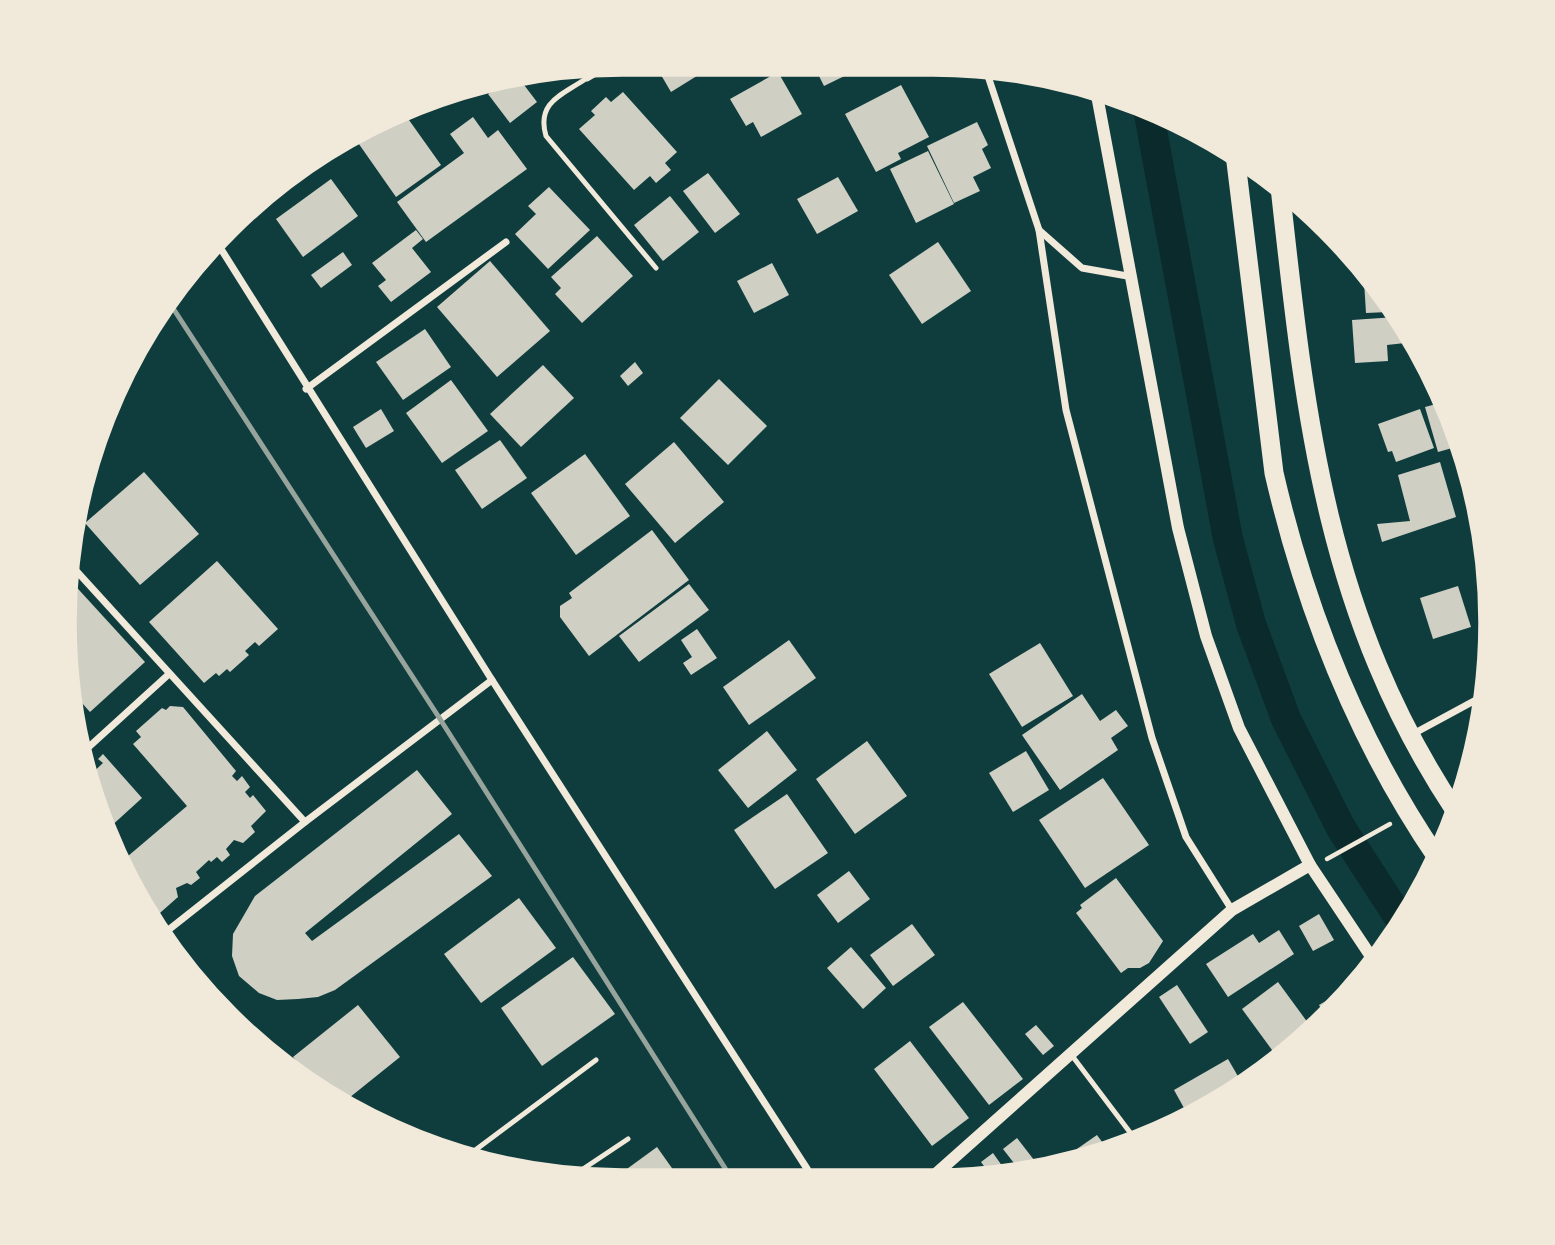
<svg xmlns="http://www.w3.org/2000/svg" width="1555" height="1245" viewBox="0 0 1555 1245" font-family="'Golos Text',sans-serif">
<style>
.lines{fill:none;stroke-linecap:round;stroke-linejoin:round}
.canal{stroke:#0a2a2b;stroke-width:30}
.building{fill:#cfcfc3}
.path{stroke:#f1e9da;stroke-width:4.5}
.service{stroke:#f1e9da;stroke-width:5}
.minor{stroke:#f1e9da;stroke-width:7}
.tertiary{stroke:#f1e9da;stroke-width:12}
.trunk{stroke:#f1e9da;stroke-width:19}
.rail{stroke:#97a49c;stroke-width:5}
.rim{fill:none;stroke:#f1e9da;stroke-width:3.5}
</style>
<rect width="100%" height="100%" fill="#0f3d3e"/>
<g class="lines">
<polyline class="canal" points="1148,109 1228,539 1251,624 1286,719 1341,828 1402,922"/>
</g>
<g class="building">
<polygon points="654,63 694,63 700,74 671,92"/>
<polygon points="813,64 869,64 824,86"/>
<polygon points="778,72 802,114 761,137 753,122 746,126 730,99"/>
<polygon points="518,77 537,102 510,123 488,94 498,87 492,80"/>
<polygon points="901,85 929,137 898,153 901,159 876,172 845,114"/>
<polygon points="623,92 677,152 665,163 671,170 656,183 650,176 634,190 579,129 595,115 591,111 606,97 611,102"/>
<polygon points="404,113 441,165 396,197 354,137"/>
<polygon points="473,117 488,138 498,130 527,169 426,242 397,202 464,153 450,134"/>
<polygon points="977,122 988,145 982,149 991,168 973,177 980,191 954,203 927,146"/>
<polygon points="928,151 954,204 916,223 890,169"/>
<polygon points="708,173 740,214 715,233 683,191"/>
<polygon points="838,177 858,211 817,234 797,199"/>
<polygon points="331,179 358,216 303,257 276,219"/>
<polygon points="549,187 590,230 548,269 515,234 536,214 528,206"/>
<polygon points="670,196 699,232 663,261 634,225"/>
<polygon points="416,230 423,239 412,248 431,272 391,302 378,286 386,280 372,263"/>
<polygon points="597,236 633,276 582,323 555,294 561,288 551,277"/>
<polygon points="938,242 971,291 922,324 889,275"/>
<polygon points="343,252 352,265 321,288 311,275"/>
<polygon points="490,261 550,331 497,377 437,307"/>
<polygon points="772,263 789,295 754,313 737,281"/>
<polygon points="1364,281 1387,307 1388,312 1366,313"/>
<polygon points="1396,317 1414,342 1387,345 1388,361 1355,363 1352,320"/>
<polygon points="425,329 451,367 403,400 376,362"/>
<polygon points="635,362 643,373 628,386 620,376"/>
<polygon points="543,365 574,398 521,447 490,414"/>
<polygon points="719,379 767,426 728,465 680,418"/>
<polygon points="451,380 488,431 442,463 406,413"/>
<polygon points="1444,402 1463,445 1438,452 1425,407"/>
<polygon points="381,409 394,431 366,448 353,427"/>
<polygon points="1420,409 1434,448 1396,462 1392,451 1388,452 1378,424"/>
<polygon points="500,440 527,478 482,509 455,470"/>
<polygon points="674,442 724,502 675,543 625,484"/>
<polygon points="585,454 630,516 576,555 531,493"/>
<polygon points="1440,462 1456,517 1382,542 1377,524 1410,521 1398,475"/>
<polygon points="144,472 199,534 140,585 85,523"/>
<polygon points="652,530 689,580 589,656 560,617 560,606 572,598 569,593"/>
<polygon points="217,561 278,629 259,646 255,642 245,651 249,655 230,672 227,669 219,676 216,673 204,683 149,622"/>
<polygon points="69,579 145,662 90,712 72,692 63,622"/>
<polygon points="689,584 709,610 639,662 619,636"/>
<polygon points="1458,586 1471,627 1433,639 1420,598"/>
<polygon points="697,629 717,658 691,675 683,663 692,657 681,640"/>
<polygon points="789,640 816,678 749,725 723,687"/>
<polygon points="1040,643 1073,696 1022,727 989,674"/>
<polygon points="1082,694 1100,721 1116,710 1128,726 1111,738 1118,750 1060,790 1022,735"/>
<polygon points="170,706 183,707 236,771 232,776 237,781 242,776 250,787 245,792 250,798 253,795 266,811 251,826 255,832 243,843 234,840 226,849 230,855 222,862 217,857 211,862 209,860 196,872 200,878 191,885 187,883 176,888 178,897 152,920 136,897 121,862 187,806 133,744 141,737 136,731 162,708 166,710"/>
<polygon points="767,731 797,770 748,808 718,770"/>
<polygon points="867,741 907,796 855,834 816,779"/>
<polygon points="1026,751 1049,790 1013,812 989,773"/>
<polygon points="103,754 142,798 108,829 87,778 103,763 98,759"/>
<polygon points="417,770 452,814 305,933 312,941 459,834 492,876 335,990 318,997 298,999 277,1000 259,993 239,976 232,956 233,934 255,896"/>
<polygon points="1103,778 1149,845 1085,888 1039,820"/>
<polygon points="787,794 828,853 775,889 734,830"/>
<polygon points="849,871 870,899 838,923 817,895"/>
<polygon points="1116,878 1163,941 1149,963 1140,968 1128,968 1121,973 1076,913 1082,908 1080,905"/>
<polygon points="519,898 556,948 481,1003 444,954"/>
<polygon points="1319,914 1334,940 1313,951 1299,926"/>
<polygon points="912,924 935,955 893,986 870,955"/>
<polygon points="1279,930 1294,954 1228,997 1206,964 1253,934 1259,943"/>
<polygon points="851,947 886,988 863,1009 827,968"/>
<polygon points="573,957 615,1014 542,1066 501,1008"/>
<polygon points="1278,982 1311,1027 1275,1054 1242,1009"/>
<polygon points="1177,985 1208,1032 1190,1044 1159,997"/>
<polygon points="1343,991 1346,996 1326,1017 1319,1005"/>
<polygon points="963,1002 1023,1079 989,1105 929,1027"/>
<polygon points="358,1005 400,1057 344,1102 317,1087 293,1057"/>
<polygon points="1036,1025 1054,1046 1043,1055 1025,1034"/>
<polygon points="910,1041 969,1118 932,1146 874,1069"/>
<polygon points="1228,1059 1243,1085 1212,1107 1189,1117 1174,1090"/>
<polygon points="1097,1135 1108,1150 1078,1163 1051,1167"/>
<polygon points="1017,1138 1041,1169 1021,1172 1003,1149"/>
<polygon points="657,1147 674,1171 668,1175 620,1174"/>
<polygon points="993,1153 1005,1170 1008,1168 1012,1174 992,1177 981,1162"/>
</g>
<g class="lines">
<polyline class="path" points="1327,859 1390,824"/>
<g class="service">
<path d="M 587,78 C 562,95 536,102 546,136 L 656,268"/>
<polyline points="1070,1053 1135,1139"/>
<polyline points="466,1157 596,1060"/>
<polyline points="577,1173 628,1139"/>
</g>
<g class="minor">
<polyline points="985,67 1039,230 1082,268 1133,277"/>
<polyline points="579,69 587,78 611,64"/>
<polyline points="1039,230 1066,410 1152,738 1186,837 1232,910"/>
<polyline points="216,241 492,680 813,1178"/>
<polyline points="306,389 506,242"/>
<polyline points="71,565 305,822"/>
<polyline points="1413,734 1485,695"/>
<polyline points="80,755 169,674"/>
<polyline points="162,935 305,822 492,680"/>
</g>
<g class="tertiary">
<polyline points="1096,90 1178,528 1206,636 1239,728 1310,865 1376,964"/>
<polyline points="929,1180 1232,910 1310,865"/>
</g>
<g class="trunk">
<path d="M 1235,154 L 1274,473 C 1306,611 1358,742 1438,859"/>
<path d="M 1280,187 C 1305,415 1325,615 1456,812"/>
</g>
<polyline class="rail" points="169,302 440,719 730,1176"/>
</g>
<path d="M0 0H1555V1245H0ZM622 75H933A547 547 0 0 1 1480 622V623A547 547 0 0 1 933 1170H622A547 547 0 0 1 75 623V622A547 547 0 0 1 622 75Z" fill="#f1e9da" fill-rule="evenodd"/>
<path class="rim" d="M622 75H933A547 547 0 0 1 1480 622V623A547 547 0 0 1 933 1170H622A547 547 0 0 1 75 623V622A547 547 0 0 1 622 75Z"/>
</svg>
